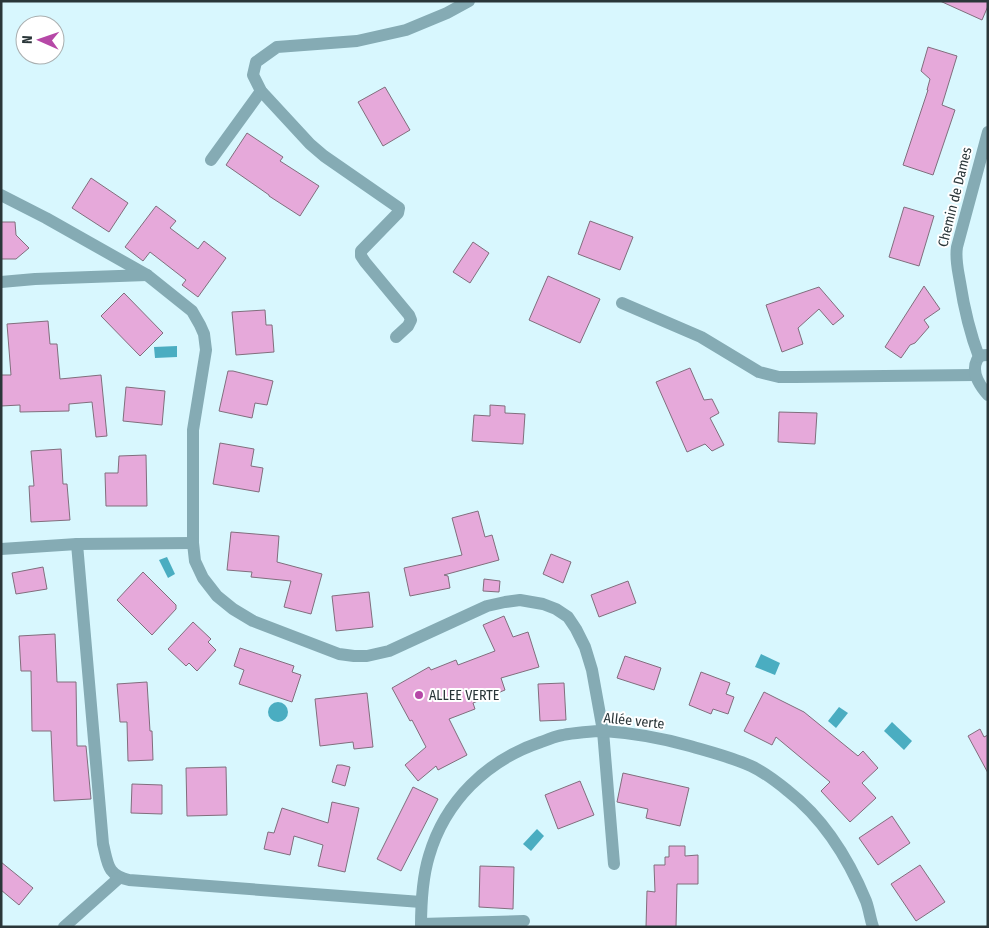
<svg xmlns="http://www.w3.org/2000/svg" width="989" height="928" viewBox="0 0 989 928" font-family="'Fira Sans Condensed',sans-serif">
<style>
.water{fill:#4aadc1}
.building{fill:#e6a9da;stroke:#816e7d}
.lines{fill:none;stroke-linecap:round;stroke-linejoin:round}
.minor{stroke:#85abb4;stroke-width:12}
.poi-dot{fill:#b648a7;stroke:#fff;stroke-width:2}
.labels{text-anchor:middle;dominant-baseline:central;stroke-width:4;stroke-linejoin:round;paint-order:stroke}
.street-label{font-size:14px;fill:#2a3639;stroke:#fff}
.poi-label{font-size:14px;fill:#2a3639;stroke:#fff;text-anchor:start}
</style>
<rect width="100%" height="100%" fill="#d8f7fe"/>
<g class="water">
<polygon points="177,346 177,357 155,358 154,347"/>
<polygon points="167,557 175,574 168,578 159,560"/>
<polygon points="761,654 780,663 775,675 755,667"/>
<circle cx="278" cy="712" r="10"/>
<polygon points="839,707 848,713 836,728 828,721"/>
<polygon points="892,722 912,741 904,750 884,731"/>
<polygon points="537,829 544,836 531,851 523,844"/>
</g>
<g class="building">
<polygon points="940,1 988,1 988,6 982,20"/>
<polygon points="928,47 957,56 942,105 955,110 933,175 903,165 928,90 927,90 930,79 921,71"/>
<polygon points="385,87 410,130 383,146 358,102"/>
<polygon points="247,133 283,157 280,161 319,186 300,216 269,196 269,195 226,165"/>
<polygon points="91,178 128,203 109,232 72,208"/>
<polygon points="156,206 176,221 170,228 198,249 204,241 226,258 198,297 182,285 186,280 150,252 143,261 125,247"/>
<polygon points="904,207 934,216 919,266 889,257"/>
<polygon points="590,221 633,237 620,270 578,254"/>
<polygon points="1,222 15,222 16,235 29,248 16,259 1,259"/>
<polygon points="473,242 489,253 470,283 453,272"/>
<polygon points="548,276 600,299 580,343 529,320"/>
<polygon points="924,286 940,309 924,320 929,327 915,343 910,345 901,358 885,347"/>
<polygon points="819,287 844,316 833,325 819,309 798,328 803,344 782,352 766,305"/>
<polygon points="124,293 163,333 140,356 101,316"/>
<polygon points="265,310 266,325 272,325 274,352 236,355 232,312"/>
<polygon points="48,321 50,344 57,344 60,379 101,375 107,436 96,437 92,402 69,404 69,411 20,412 20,405 1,406 1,375 11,375 7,324"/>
<polygon points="690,368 704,400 712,399 719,413 710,418 724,445 712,451 705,444 687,452 656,382"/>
<polygon points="228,371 233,371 273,381 267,405 255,403 252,418 219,411"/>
<polygon points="126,387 165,391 162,425 123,421"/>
<polygon points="490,405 505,406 505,413 525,414 523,444 472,441 474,415 490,416"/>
<polygon points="779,412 817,413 815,444 778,442"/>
<polygon points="220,443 254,449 251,466 263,468 259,492 213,484"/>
<polygon points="61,449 63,484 67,484 70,520 31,522 29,486 34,486 31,451"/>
<polygon points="146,455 147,506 106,506 105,473 118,473 119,456"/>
<polygon points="478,511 485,537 492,535 499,560 444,575 448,576 450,588 410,596 404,568 462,555 452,518"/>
<polygon points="231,532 279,536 277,562 322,574 311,614 284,607 291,581 251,577 252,572 227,570"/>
<polygon points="551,554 571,562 563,583 543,574"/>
<polygon points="43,567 47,589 16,594 12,573"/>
<polygon points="143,572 176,605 176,609 152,635 117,600"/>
<polygon points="484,579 500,581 499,592 483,591"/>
<polygon points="628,581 636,603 599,617 591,595"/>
<polygon points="369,592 373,627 336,631 332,596"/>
<polygon points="504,616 513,637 528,632 539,667 501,678 505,690 473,703 475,709 449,719 467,755 438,770 436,766 418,781 405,765 426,747 412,720 410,721 392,688 429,667 431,670 456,660 458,665 495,651 483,625"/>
<polygon points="193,622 211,639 208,642 216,650 197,671 189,663 186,666 168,649"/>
<polygon points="55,634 57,682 76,682 77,746 86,746 91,799 54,801 51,731 32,731 31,671 21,671 19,636"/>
<polygon points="240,648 294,666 292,672 301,675 292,702 239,684 244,670 234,666"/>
<polygon points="625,656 661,668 654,690 617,678"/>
<polygon points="701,672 730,683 726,694 734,697 728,714 713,709 711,714 689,705"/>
<polygon points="147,682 150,731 152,731 153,760 128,761 127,722 120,722 117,684"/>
<polygon points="564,683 566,720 540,721 538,684"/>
<polygon points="764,692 804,712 858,756 863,751 878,768 862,783 876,798 850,822 821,791 830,782 776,737 772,745 744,731"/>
<polygon points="367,693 373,747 354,749 353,742 320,746 315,699"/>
<polygon points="980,729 984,737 988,735 988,773 968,736"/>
<polygon points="337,765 342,765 350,767 345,786 332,782"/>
<polygon points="226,767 227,815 187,816 186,768"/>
<polygon points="623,773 689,788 680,826 646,818 648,809 617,802"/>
<polygon points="580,781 594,815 558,829 545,795"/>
<polygon points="132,784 162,785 162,814 131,813"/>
<polygon points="413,787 438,799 401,871 377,859"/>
<polygon points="332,802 359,808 345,872 318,866 323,845 294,836 290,855 264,849 268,832 274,833 282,808 328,823"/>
<polygon points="892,816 910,843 878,865 859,838"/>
<polygon points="669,846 685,846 685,856 698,855 698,884 677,884 676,927 646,927 647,891 655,892 654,865 665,865 665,857 669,857"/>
<polygon points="1,862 33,888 19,905 1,890"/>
<polygon points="920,865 945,902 916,921 891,884"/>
<polygon points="480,866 514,867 513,909 479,907"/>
</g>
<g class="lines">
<g class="minor">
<polyline points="211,160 261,91"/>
<polyline points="1,195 46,218 147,275 192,311 200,325 204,334 206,350 193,430 193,543 195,561 203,578 217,596 233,609 253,621 339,654 354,656 367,656 389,651 487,606 505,602 520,600 543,604 556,609 568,617 576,629 585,647 592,670 603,731 614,864"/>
<polyline points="1,282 35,279 147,275"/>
<polyline points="622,303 701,337 759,372 779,377 795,377 975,375"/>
<polyline points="396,337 408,326 411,320 409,315 365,262 361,256 361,251 398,213 399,208 324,156 310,144 261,91 253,75 256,62 277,47 357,41 406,30 447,13 469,1"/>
<path d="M 988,355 C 982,355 980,355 977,360 C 971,372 980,386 988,395"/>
<path d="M 979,357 C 970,333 964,308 960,282 C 958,270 955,259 957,247 L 988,132"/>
<path d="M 77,544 L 103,844 C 108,864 107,875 129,880 L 421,902"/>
<polyline points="1,549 77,544 193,543"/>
<polyline points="421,924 524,921"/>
<polyline points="64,927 119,878"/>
<path d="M 421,927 C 421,903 422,879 429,856 C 445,801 487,760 541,742 C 548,740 555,736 563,735 C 572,733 594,731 604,731 C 633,733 662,738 690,746 C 710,752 731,757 751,766 C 764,772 777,782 788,791 C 824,819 849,860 866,901 C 869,909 870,918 873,927"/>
</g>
</g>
<circle class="poi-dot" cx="419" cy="695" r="5"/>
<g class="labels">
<g class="street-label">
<text transform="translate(955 197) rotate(-76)">Chemin de Dames</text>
<text transform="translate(634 721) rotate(6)">Allée verte</text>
</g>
<g class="poi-label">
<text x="429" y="695">ALLEE VERTE</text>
</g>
</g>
<rect width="989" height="928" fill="none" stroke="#2a3639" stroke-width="5"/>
<g transform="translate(40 40) rotate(272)"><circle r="24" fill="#ffffff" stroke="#aaafb0"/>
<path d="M0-4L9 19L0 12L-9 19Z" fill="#b648a7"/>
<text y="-8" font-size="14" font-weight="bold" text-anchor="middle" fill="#2a3639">N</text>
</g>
</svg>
